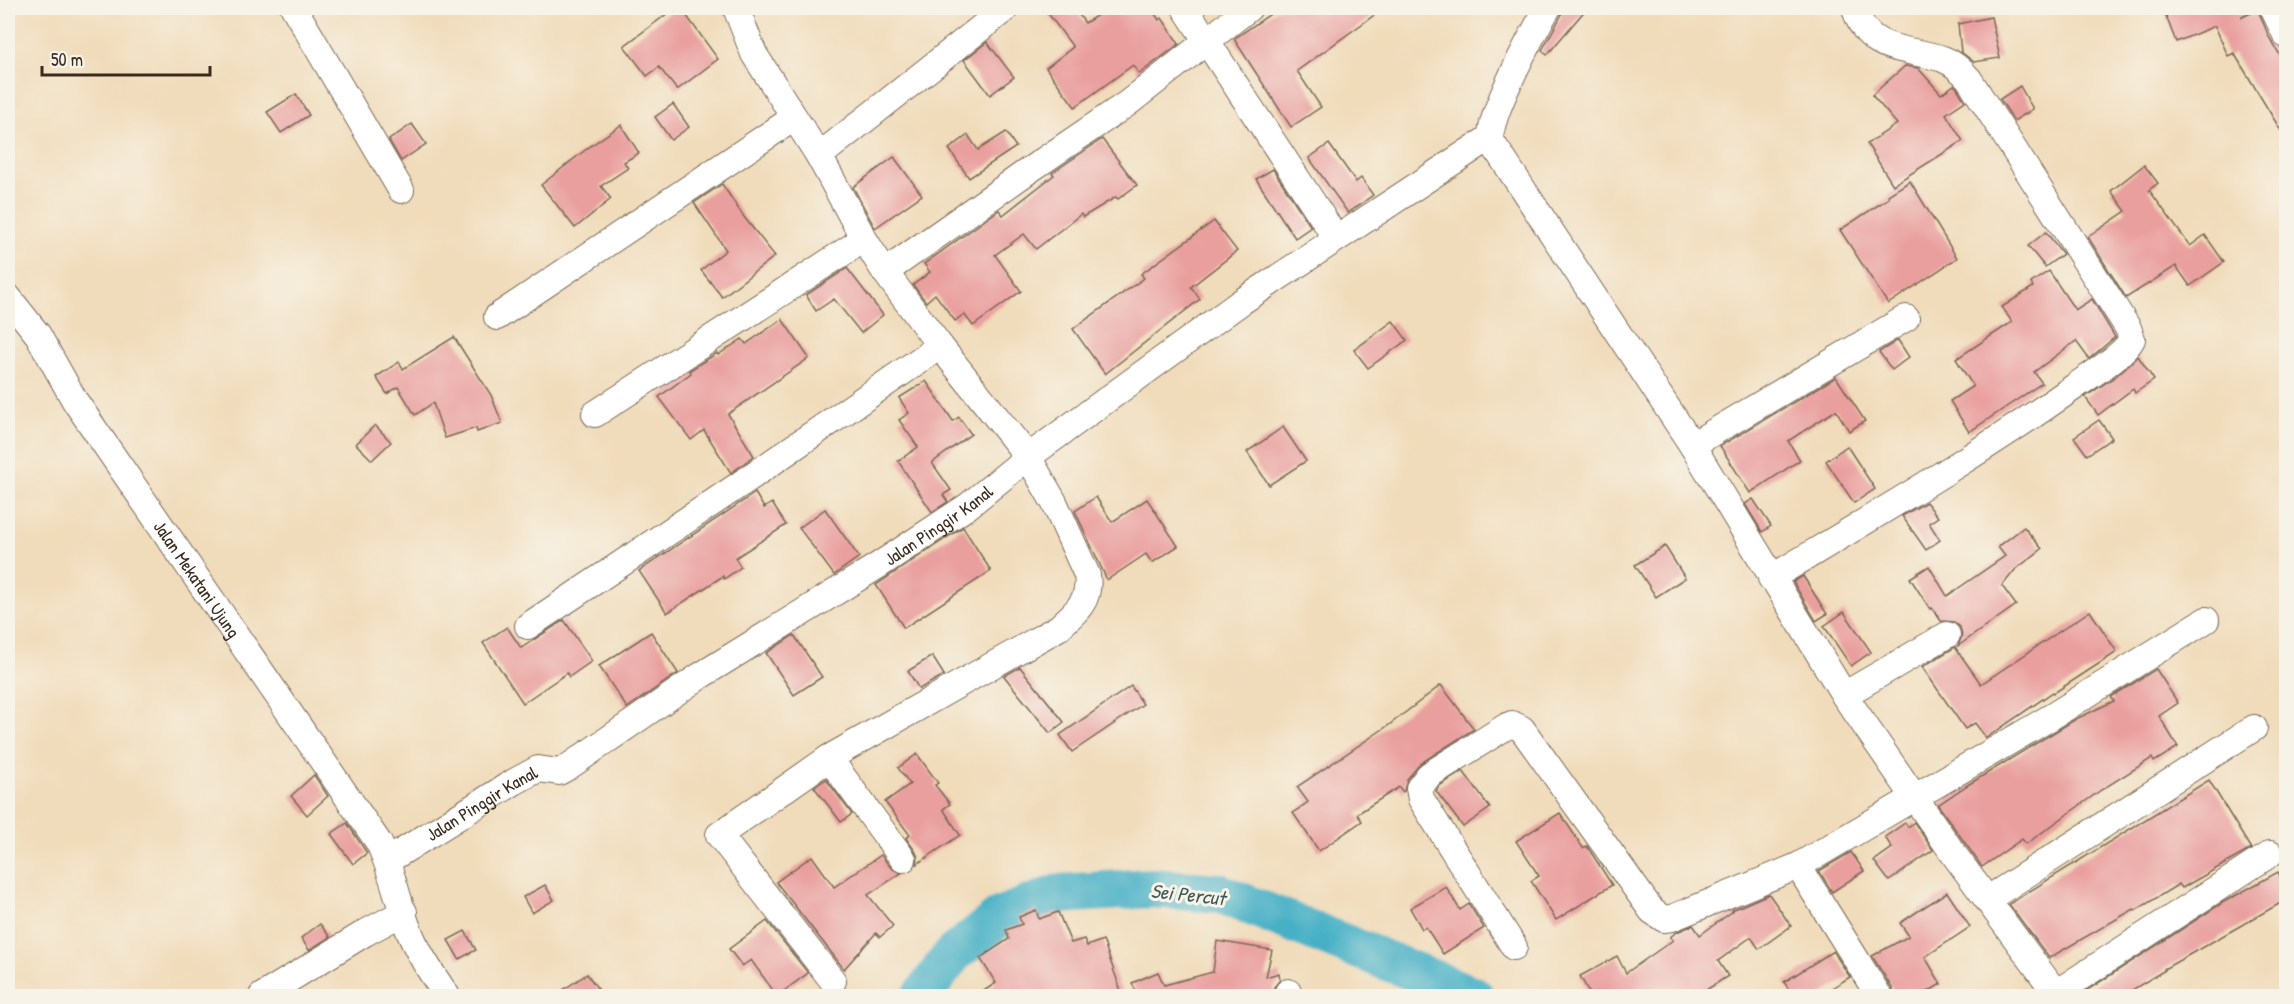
<svg xmlns="http://www.w3.org/2000/svg" width="2294" height="1004" viewBox="0 0 2294 1004" font-family="'Patrick Hand',sans-serif">
<style>
.lines{fill:none;stroke-linecap:round;stroke-linejoin:round}
.river{stroke:#47b0c6;stroke-width:40}
.building{fill:#e99f9e}
.minor-casing{stroke:#7a6855;stroke-width:28}
.minor{stroke:#fff;stroke-width:26}
.labels{text-anchor:middle;dominant-baseline:central;stroke-width:6;stroke-linejoin:round;paint-order:stroke}
.street-label{font-size:18px;fill:#3b2a1e;stroke:#f7f3e8}
.water-label{font-size:20px;font-style:italic;fill:#3f5959;stroke:#f7f3e8}
</style>
<rect width="100%" height="100%" fill="#f7f3e8"/>
<filter id="ink" filterUnits="userSpaceOnUse"><feTurbulence type="fractalNoise" baseFrequency=".0167" numOctaves="2"/><feDisplacementMap in="SourceGraphic" scale="12" xChannelSelector="R" yChannelSelector="G"/><feConvolveMatrix kernelMatrix="1 2 1 2 8 2 1 2 1" color-interpolation-filters="sRGB"/></filter>
<filter id="wash" filterUnits="userSpaceOnUse"><feTurbulence type="fractalNoise" baseFrequency=".008" numOctaves="4" result="noise"/><feDisplacementMap in="SourceGraphic" scale="24" xChannelSelector="R" yChannelSelector="G"/><feGaussianBlur stdDeviation="1.35" result="paint"/><feColorMatrix in="noise" values="0 0 0 0 0 0 0 0 0 0 0 0 0 0 0 0 0 1.4 0 .05"/><feComposite in="paint" operator="in"/></filter>
<g filter="url(#wash)">
<rect width="100%" height="100%" fill="#f0dbba"/>
<g class="lines">
<polyline class="river" points="922,996 953,954 1001,916 1058,894 1152,888 1219,893 1474,996"/>
</g>
<g id="blocks">
<g class="building">
<polygon points="675,8 681,8 718,59 677,90 659,67 647,76 624,46"/>
<polygon points="1044,8 1074,8 1085,23 1109,8 1151,8 1159,20 1162,18 1179,44 1139,74 1133,65 1075,107 1046,68 1073,47"/>
<polygon points="1279,8 1384,8 1297,71 1321,107 1291,127 1234,39"/>
<polygon points="1563,8 1587,8 1547,55 1542,50 1561,16"/>
<polygon points="2163,8 2258,8 2242,16 2242,17 2258,10 2269,37 2286,65 2286,139 2234,53 2228,56 2215,26 2176,42"/>
<polygon points="1991,17 2000,58 1974,62 1961,52 1958,24"/>
<polygon points="987,42 1014,77 990,95 964,60"/>
<polygon points="1905,66 1918,68 1941,94 1954,85 1957,88 1965,101 1946,114 1963,141 1893,185 1867,144 1897,124 1872,95"/>
<polygon points="2020,86 2033,109 2014,121 2000,99"/>
<polygon points="296,94 309,115 281,133 267,112"/>
<polygon points="673,104 689,127 671,140 655,117"/>
<polygon points="412,124 426,144 401,161 389,140"/>
<polygon points="621,125 639,153 624,162 628,168 601,186 611,199 575,228 541,185 589,147"/>
<polygon points="1006,132 1016,147 969,178 949,149 968,135 978,150"/>
<polygon points="1102,139 1137,185 1118,199 1116,197 1083,217 1081,214 1036,249 1024,234 995,255 1021,291 973,326 964,314 955,321 935,294 926,302 913,285 930,272 924,264 999,210 1003,215 1054,175 1052,173"/>
<polygon points="1329,144 1356,182 1361,178 1373,195 1348,213 1309,158"/>
<polygon points="894,157 922,195 875,228 853,187"/>
<polygon points="2144,165 2158,183 2149,190 2190,246 2205,235 2224,262 2190,286 2176,266 2126,298 2088,237 2126,211 2111,191"/>
<polygon points="1273,169 1311,227 1295,238 1256,179"/>
<polygon points="1910,181 1957,258 1888,304 1840,230 1889,198 1888,195"/>
<polygon points="722,184 744,217 775,256 722,297 701,270 726,250 694,203"/>
<polygon points="1214,221 1237,251 1191,287 1200,299 1105,374 1073,329 1144,278 1141,274"/>
<polygon points="2046,232 2063,254 2045,267 2028,246"/>
<polygon points="847,268 883,315 861,333 834,299 816,311 806,295"/>
<polygon points="2049,271 2075,310 2092,299 2115,337 2089,359 2076,341 2034,372 2042,383 1969,432 1950,401 1973,386 1956,359 2012,322 2002,307 2033,287 2031,283"/>
<polygon points="782,319 809,358 728,414 754,456 731,473 704,430 691,440 659,397 691,373 690,370 717,353 718,355 742,339 746,344"/>
<polygon points="1393,321 1407,340 1368,368 1354,350"/>
<polygon points="454,337 491,395 502,423 477,432 476,428 445,438 433,403 415,415 398,387 387,394 376,377 399,362 403,369"/>
<polygon points="1898,340 1909,357 1892,370 1879,352"/>
<polygon points="2138,356 2154,380 2135,393 2133,389 2098,415 2085,397 2116,376"/>
<polygon points="1836,377 1865,421 1849,431 1836,410 1788,441 1800,460 1750,493 1720,446"/>
<polygon points="926,381 953,421 959,417 971,434 932,463 951,490 943,495 948,502 932,512 898,461 918,447 899,420 909,413 899,398"/>
<polygon points="2099,420 2112,438 2087,455 2074,437"/>
<polygon points="375,425 391,442 372,460 356,444"/>
<polygon points="1283,427 1306,461 1269,485 1247,452"/>
<polygon points="1847,446 1875,489 1854,503 1826,461"/>
<polygon points="755,493 764,508 772,503 786,525 735,558 741,567 724,579 723,576 667,613 639,571"/>
<polygon points="1096,497 1112,522 1147,499 1178,546 1152,563 1146,554 1107,580 1075,511"/>
<polygon points="1753,499 1771,526 1762,532 1745,504"/>
<polygon points="1926,502 1938,517 1929,523 1940,540 1926,550 1902,516"/>
<polygon points="825,509 859,557 834,575 799,528"/>
<polygon points="963,527 991,571 904,628 876,585"/>
<polygon points="2024,527 2042,549 2015,570 2002,586 2016,605 1958,646 1962,636 1960,627 1954,622 1941,621 1932,608 1930,609 1910,578 1929,566 1947,596 2005,556 1998,547"/>
<polygon points="1665,546 1685,578 1656,597 1635,565"/>
<polygon points="1803,576 1827,614 1816,621 1793,582"/>
<polygon points="2090,611 2117,652 2054,693 2053,692 1986,738 1975,723 1965,729 1922,667 1955,647 1981,684"/>
<polygon points="1844,612 1871,652 1851,666 1824,626"/>
<polygon points="564,620 592,661 569,677 567,673 523,703 483,643 507,627 521,648"/>
<polygon points="651,632 678,673 627,708 599,666"/>
<polygon points="794,635 822,677 794,695 766,653"/>
<polygon points="932,656 944,675 919,689 908,671"/>
<polygon points="1020,667 1064,722 1050,733 1004,676"/>
<polygon points="2156,669 2178,703 2159,716 2178,747 2154,762 2152,758 2101,790 2026,844 2022,839 1982,867 1938,805 1966,786 2076,719 2114,701 2111,697"/>
<polygon points="1441,685 1474,729 1421,763 1407,779 1404,791 1403,792 1399,787 1357,814 1362,821 1319,851 1293,813 1308,802 1297,787 1389,725"/>
<polygon points="1131,686 1143,704 1072,752 1060,735"/>
<polygon points="917,754 938,783 935,785 950,804 943,809 960,835 917,864 918,857 915,851 906,838 910,835 885,802 910,784 898,768"/>
<polygon points="1463,771 1490,808 1463,827 1436,791 1439,786"/>
<polygon points="314,775 328,796 307,815 291,796"/>
<polygon points="826,779 852,814 841,822 814,787"/>
<polygon points="2209,780 2251,849 2182,888 2179,884 2135,911 2134,909 2049,958 2009,904"/>
<polygon points="1560,813 1583,848 1587,846 1612,885 1556,920 1531,881 1539,876 1516,841"/>
<polygon points="1914,822 1933,850 1889,881 1874,861 1892,848 1885,837 1905,823 1908,827"/>
<polygon points="347,823 367,853 353,864 331,834"/>
<polygon points="1851,852 1864,871 1832,892 1819,871"/>
<polygon points="881,855 891,868 901,873 868,895 893,926 880,937 876,933 844,969 776,882 812,856 834,887"/>
<polygon points="2278,872 2286,888 2286,900 2164,969 2165,970 2122,996 2078,996 2222,903"/>
<polygon points="545,885 554,900 532,913 523,897"/>
<polygon points="1446,887 1460,910 1469,904 1484,928 1443,954 1426,927 1422,929 1410,908"/>
<polygon points="1947,892 1970,927 1925,957 1941,984 1921,996 1894,996 1892,988 1872,956 1909,936 1900,923"/>
<polygon points="1769,894 1791,926 1759,949 1751,937 1718,961 1728,976 1697,996 1591,996 1580,976 1617,956 1626,973 1673,940 1670,937 1677,932 1693,925 1700,935 1733,911 1732,910"/>
<polygon points="1036,910 1039,919 1058,912 1071,943 1084,939 1087,946 1103,940 1121,991 1113,996 976,996 996,983 980,958 1009,939 1006,930 1022,924 1019,917"/>
<polygon points="767,921 808,973 777,996 751,960 742,966 729,949"/>
<polygon points="320,924 330,937 309,950 301,938"/>
<polygon points="465,931 476,950 459,959 448,940"/>
<polygon points="1217,941 1272,950 1266,977 1279,973 1280,980 1274,987 1274,996 1138,996 1132,983 1158,972 1164,985 1213,972"/>
<polygon points="1833,951 1850,977 1819,996 1793,996 1784,982"/>
<polygon points="587,974 603,996 554,996"/>
</g>
</g>
</g>
<g filter="url(#ink)">
<use href="#blocks" fill-opacity="0" stroke="#7a6855" stroke-width="1.5"/>
<g class="lines">
<defs>
<g id="minor">
<polyline points="294,8 401,190"/>
<path d="M 736,8 L 754,54 L 819,156 L 864,239 L 885,272 L 940,346 L 1028,457 L 1054,502 L 1087,575 C 1091,601 1075,613 1058,628 L 829,758 L 719,835 L 833,981"/>
<polyline points="1185,8 1336,238"/>
<path d="M 1548,8 C 1535,29 1485,121 1491,141 L 1692,445 L 1844,695 L 1953,853 L 2058,996"/>
<polyline points="2273,8 2286,35"/>
<polyline points="819,156 1006,8"/>
<polyline points="885,272 1028,171 1128,103 1249,8"/>
<path id="s1" d="M 8,297 L 38,335 L 75,401 L 379,843 C 391,869 397,896 406,923 C 415,949 432,974 447,996"/>
<polyline points="497,317 794,118"/>
<polyline points="595,414 864,239"/>
<polyline points="1692,445 1906,318"/>
<path d="M 1771,578 C 1874,516 1978,455 2077,385 C 2091,375 2125,354 2132,339 L 2128,328 L 1969,79 C 1962,71 1954,63 1943,59 C 1907,47 1867,54 1855,8"/>
<polyline points="528,626 748,479 940,346"/>
<polyline points="1844,695 1947,635"/>
<polyline points="829,758 903,859"/>
<path id="s2" d="M 387,861 L 514,782 L 538,769 L 559,772 L 568,767 L 700,676 L 879,565 L 968,506 L 1028,457 L 1241,302 L 1489,138"/>
<polyline points="1798,866 1879,996"/>
<polyline points="1988,899 2254,728"/>
<polyline points="1514,947 1421,799 1419,788 1429,775 1507,726 1512,724 1522,729 1652,911 1664,919 1672,918 1798,866 2051,717 2206,620"/>
<polyline points="1288,992 1289,996"/>
<polyline points="2056,993 2270,854"/>
<polyline points="262,996 365,933 404,912"/>
</g>
</defs>
<use href="#minor" class="minor-casing"/>
<use href="#minor" class="minor"/>
</g>
</g>
<g class="labels">
<g class="street-label">
<text stroke="none"><textPath href="#s2" startOffset="651">Jalan Pinggir Kanal</textPath></text>
<text stroke="none"><textPath href="#s1" startOffset="340">Jalan Mekatani Ujung</textPath></text>
<text stroke="none"><textPath href="#s2" startOffset="111">Jalan Pinggir Kanal</textPath></text>
</g>
<g class="water-label">
<text transform="translate(1188 894) rotate(6)">Sei Percut</text>
</g>
</g>
<rect width="2294" height="1004" fill="none" stroke="#f7f3e8" stroke-width="30"/>
<path d="M42 66v9h168v-9" fill="none" stroke="#3b2a1e" stroke-width="3"/>
<text x="51" y="66" font-size="18" fill="#3b2a1e" stroke="#f7f3e8" stroke-width="4.5" paint-order="stroke">50 m</text>
</svg>
